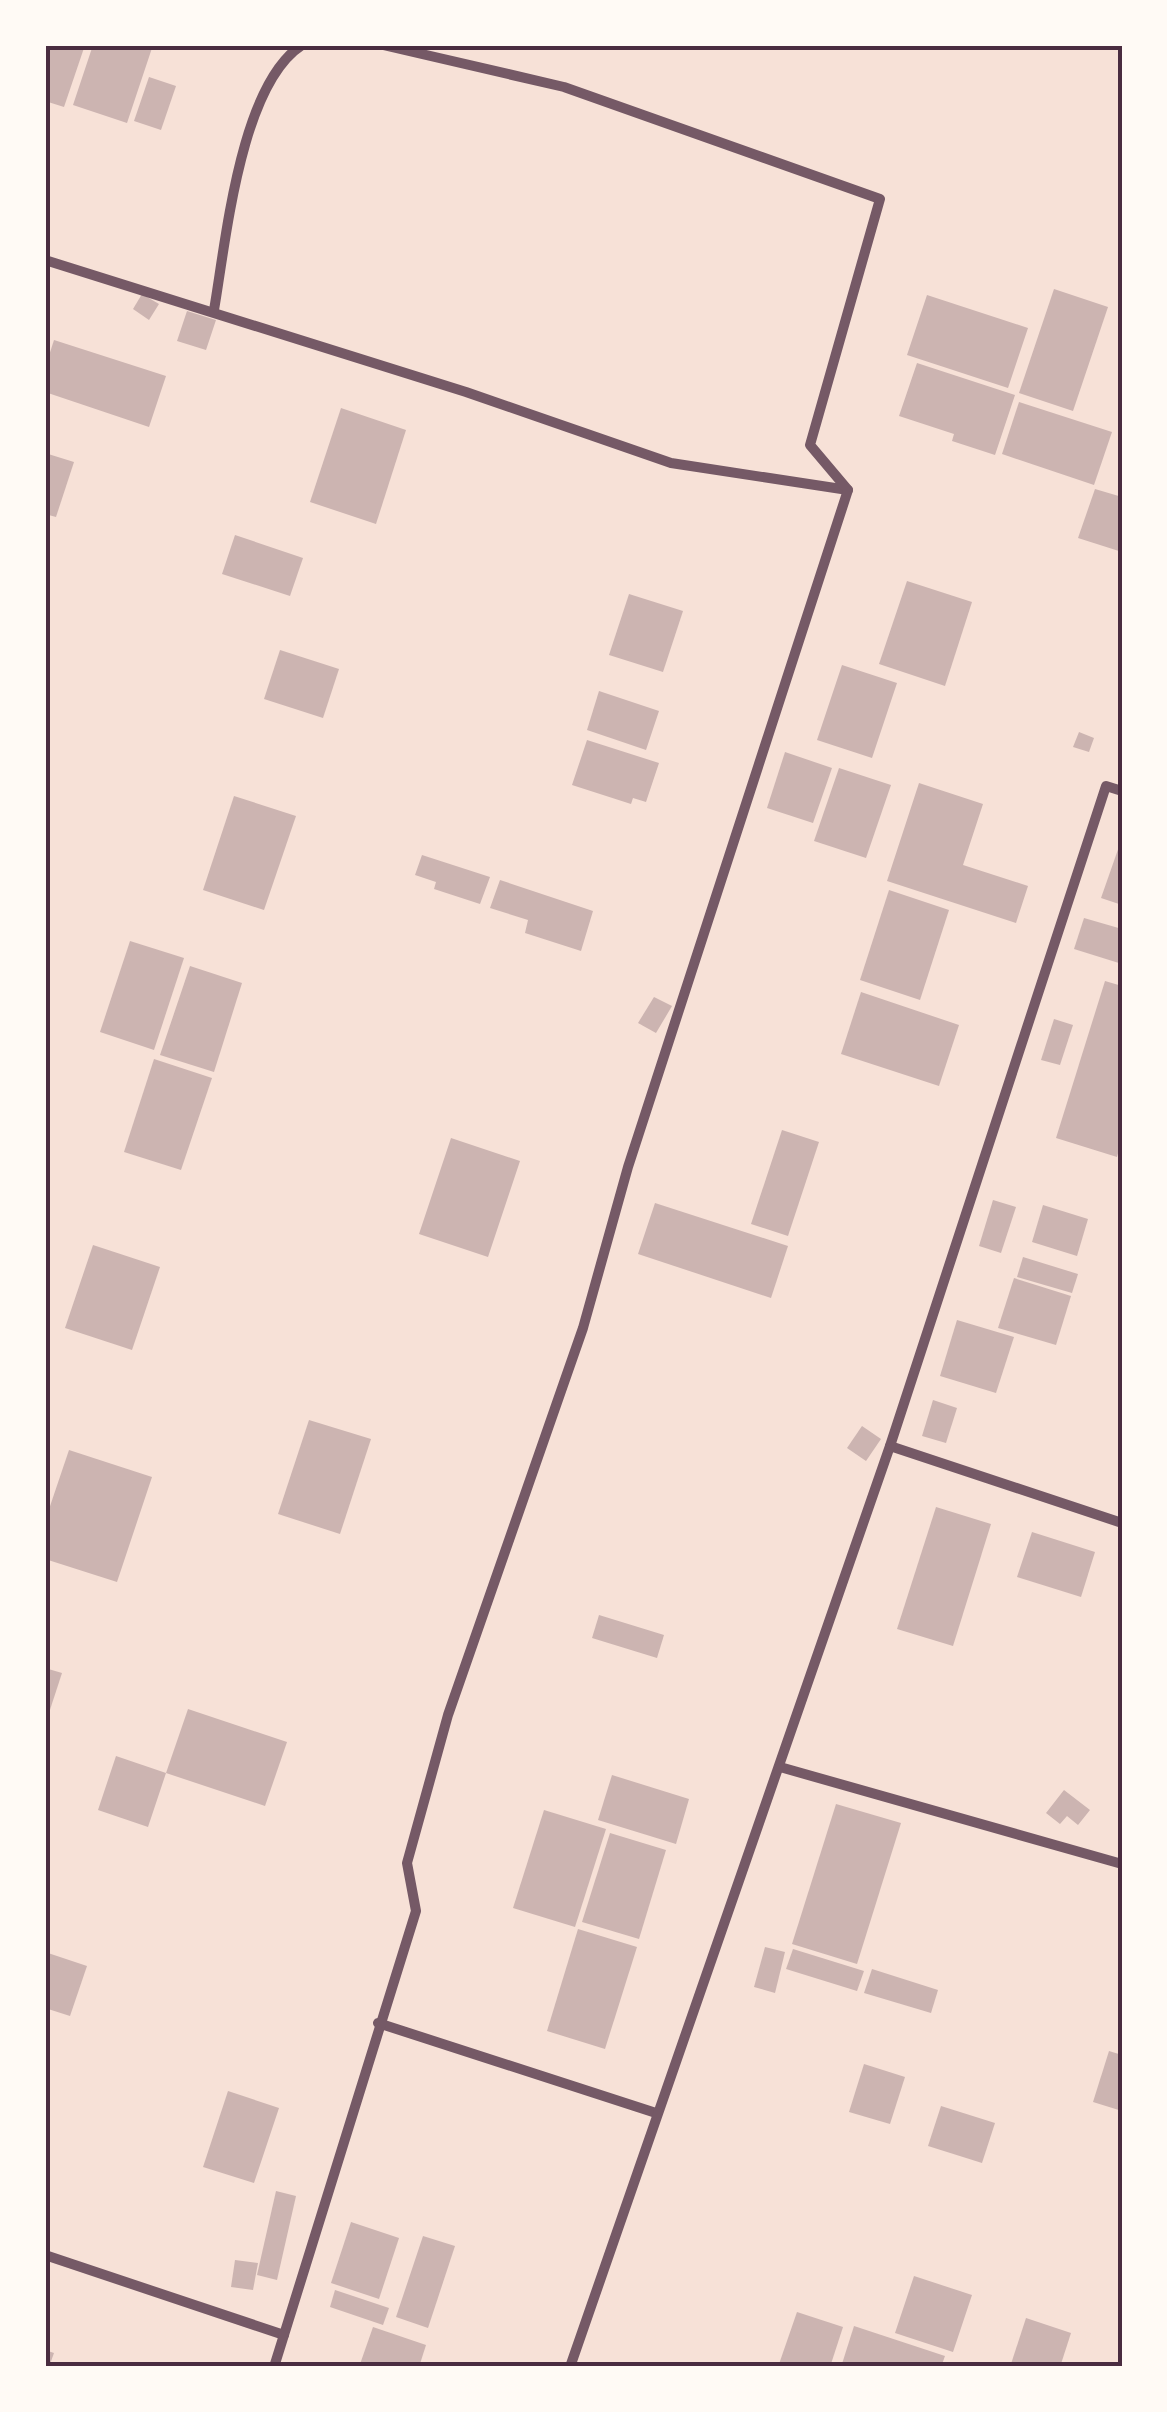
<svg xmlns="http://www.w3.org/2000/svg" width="1167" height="2412" viewBox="0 0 1167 2412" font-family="'PT Sans',sans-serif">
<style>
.building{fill:#ccb4b1}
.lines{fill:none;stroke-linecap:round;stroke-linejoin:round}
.minor{stroke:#755966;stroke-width:10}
.neatline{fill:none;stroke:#4a2c40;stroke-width:4}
</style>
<rect width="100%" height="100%" fill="#f7e1d7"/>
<g class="building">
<polygon points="45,45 85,45 64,107 45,101"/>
<polygon points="93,45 153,45 127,123 73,105"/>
<polygon points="149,77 176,86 161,130 134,121"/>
<polygon points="1054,289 1108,307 1073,411 1019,393"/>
<polygon points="142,294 159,304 149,320 133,309"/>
<polygon points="927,295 1028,328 1008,388 907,355"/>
<polygon points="187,311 216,320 206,350 177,341"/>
<polygon points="54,340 166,376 149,427 45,392 45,368"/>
<polygon points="917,363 1015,395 995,455 952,441 954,434 899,416"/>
<polygon points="1019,402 1112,432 1094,485 1002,454"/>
<polygon points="341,408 406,430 376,524 310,502"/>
<polygon points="45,453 74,462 56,517 45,514"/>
<polygon points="1095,489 1122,497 1122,552 1078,538"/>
<polygon points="235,535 303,558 290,596 222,574"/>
<polygon points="907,581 972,602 945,686 879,664"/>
<polygon points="629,594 683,611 663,672 609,655"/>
<polygon points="280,650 339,669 323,718 264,699"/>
<polygon points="842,665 897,683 872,758 817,740"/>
<polygon points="599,691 659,711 646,750 587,730"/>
<polygon points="1079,732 1094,738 1089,752 1073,747"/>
<polygon points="587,740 659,763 646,802 633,798 631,804 572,785"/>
<polygon points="785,752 832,768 813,823 767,808"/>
<polygon points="839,768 891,785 866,858 814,841"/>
<polygon points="919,783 983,804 963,865 1028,886 1016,923 887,881"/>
<polygon points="234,796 296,816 264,910 203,890"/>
<polygon points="1122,838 1122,905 1101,898"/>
<polygon points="422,855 490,877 480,904 434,889 436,882 415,875"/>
<polygon points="500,880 593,911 581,951 525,933 528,920 490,908"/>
<polygon points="889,890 949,910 920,1000 860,980"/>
<polygon points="1084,918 1122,929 1122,964 1074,949"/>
<polygon points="130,941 184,958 154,1050 100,1032"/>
<polygon points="190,966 242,983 214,1072 160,1055"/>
<polygon points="1105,981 1122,986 1122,1139 1117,1157 1056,1138"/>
<polygon points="861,992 959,1025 939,1086 841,1054"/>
<polygon points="654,997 672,1006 656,1033 638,1023"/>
<polygon points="1054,1019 1073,1025 1060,1065 1041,1060"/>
<polygon points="154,1059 212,1078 181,1170 124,1152"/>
<polygon points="782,1130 819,1142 788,1236 751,1224"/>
<polygon points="451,1138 520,1161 488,1257 419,1234"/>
<polygon points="993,1200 1016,1207 1001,1253 979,1246"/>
<polygon points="655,1203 788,1246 771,1298 638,1254"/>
<polygon points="1043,1205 1088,1219 1077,1256 1032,1242"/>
<polygon points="93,1245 160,1267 132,1350 65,1328"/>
<polygon points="1023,1257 1078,1274 1072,1293 1017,1277"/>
<polygon points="1014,1278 1071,1296 1056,1345 998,1328"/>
<polygon points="957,1320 1014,1337 996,1393 940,1376"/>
<polygon points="933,1400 957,1408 946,1443 922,1436"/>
<polygon points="309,1420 371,1439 340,1534 278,1514"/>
<polygon points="862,1426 881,1439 866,1461 847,1448"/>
<polygon points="69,1450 152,1477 117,1582 45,1559 45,1521"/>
<polygon points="936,1507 991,1524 953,1646 897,1629"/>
<polygon points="1032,1532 1095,1552 1081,1597 1017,1577"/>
<polygon points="599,1615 664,1635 657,1658 592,1638"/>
<polygon points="45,1668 62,1673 46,1722 45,1721"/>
<polygon points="188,1709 287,1742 265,1806 166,1773"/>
<polygon points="116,1756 166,1773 148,1827 98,1810"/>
<polygon points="612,1775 689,1799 676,1844 598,1820"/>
<polygon points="1064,1790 1090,1810 1078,1825 1067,1816 1060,1824 1046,1813"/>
<polygon points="836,1804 901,1823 857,1964 792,1944"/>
<polygon points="544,1810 606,1829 575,1927 513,1908"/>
<polygon points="610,1833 666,1850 639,1939 582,1922"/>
<polygon points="578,1929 637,1947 605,2049 547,2031"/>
<polygon points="765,1947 785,1952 775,1993 754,1987"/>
<polygon points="793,1949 864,1971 857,1991 786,1969"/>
<polygon points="45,1952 87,1966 70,2016 45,2008"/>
<polygon points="872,1969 938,1990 931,2013 864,1993"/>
<polygon points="1109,2051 1122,2055 1122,2111 1093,2102"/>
<polygon points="864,2064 905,2077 890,2124 849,2112"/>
<polygon points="228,2091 279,2108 254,2183 203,2167"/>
<polygon points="941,2106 995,2123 982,2163 928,2146"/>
<polygon points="276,2191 296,2196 277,2280 257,2275"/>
<polygon points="351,2222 399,2238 379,2299 331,2283"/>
<polygon points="423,2236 455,2246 428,2328 396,2317"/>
<polygon points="235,2260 258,2263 253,2290 231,2287"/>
<polygon points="914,2276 972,2295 953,2352 895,2333"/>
<polygon points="335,2290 389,2308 383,2325 330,2307"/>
<polygon points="797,2312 843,2327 830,2367 778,2367"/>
<polygon points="1026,2318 1071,2333 1060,2367 1010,2367"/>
<polygon points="854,2326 945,2356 941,2367 841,2367"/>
<polygon points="373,2327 426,2345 419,2367 359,2367"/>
<polygon points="45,2350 54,2353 49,2367 45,2367"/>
</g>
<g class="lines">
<g class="minor">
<polyline points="45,260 466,392 671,463 848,490"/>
<path d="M 214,310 C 226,241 240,85 302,45"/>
<polyline points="890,1446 1122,1523"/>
<polyline points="780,1767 1122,1864"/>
<polyline points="378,2023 656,2113"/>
<polyline points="45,2255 284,2335"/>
<polyline points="274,2367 416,1911 407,1863 448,1715 583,1328 628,1167 848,490 810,445 880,199 564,87 383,45"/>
<polyline points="570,2367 890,1446 1106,786 1122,791"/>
</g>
</g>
<rect width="1167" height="2412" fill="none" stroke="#fffaf5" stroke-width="95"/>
<rect x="48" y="48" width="1072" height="2316" class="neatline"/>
</svg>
